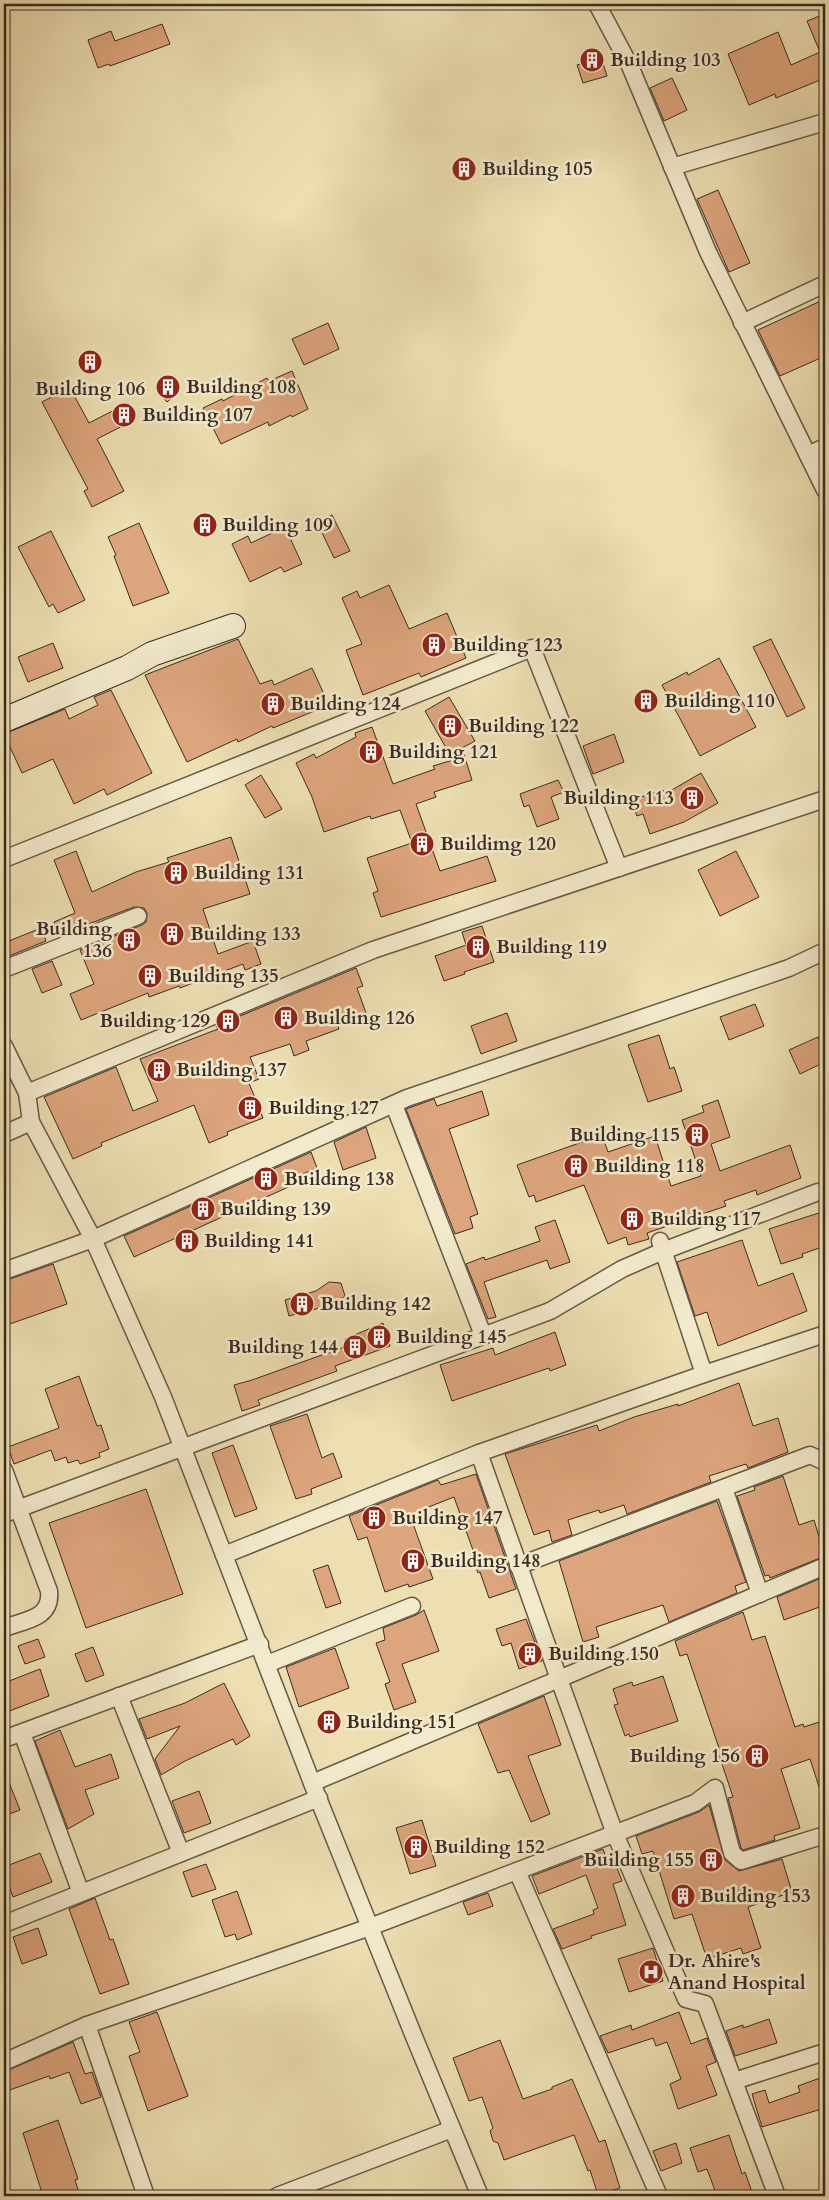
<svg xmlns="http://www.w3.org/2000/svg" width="829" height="2200" viewBox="0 0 829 2200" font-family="Cardo,serif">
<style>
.building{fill:#dda57d;stroke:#392c23}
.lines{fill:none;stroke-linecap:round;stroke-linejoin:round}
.street-casing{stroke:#665947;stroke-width:19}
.secondary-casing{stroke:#392c23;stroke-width:26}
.street{stroke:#f3eacd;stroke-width:16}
.secondary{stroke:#f3eacd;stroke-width:24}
.labels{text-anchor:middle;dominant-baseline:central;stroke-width:5;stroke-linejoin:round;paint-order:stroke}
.poi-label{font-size:19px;font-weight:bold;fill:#392c23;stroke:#f3eacd;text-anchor:start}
</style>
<rect width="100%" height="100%" fill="#eddfb2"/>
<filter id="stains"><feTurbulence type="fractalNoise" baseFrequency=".004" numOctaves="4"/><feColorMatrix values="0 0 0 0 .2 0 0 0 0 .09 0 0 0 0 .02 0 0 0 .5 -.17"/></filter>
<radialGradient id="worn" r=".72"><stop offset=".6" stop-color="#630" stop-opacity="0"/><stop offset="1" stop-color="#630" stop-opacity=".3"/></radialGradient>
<g class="building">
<polygon points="825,14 825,78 776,98 775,94 749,105 728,54 778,32 791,65 820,52 807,21"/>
<polygon points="162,24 170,44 110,66 109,64 98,68 88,40 111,31 115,41"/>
<polygon points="600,54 607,76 583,83 577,65 583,63 583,60"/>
<polygon points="672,78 687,110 664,121 650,88"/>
<polygon points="718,190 750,263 729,272 697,199"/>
<polygon points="825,299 825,356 780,376 758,330"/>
<polygon points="328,323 339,349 304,365 292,339"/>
<polygon points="292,371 308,409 292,417 291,415 269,426 268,422 221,444 203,408 222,399 223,401 267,378 269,381"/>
<polygon points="169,380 179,392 167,402 157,390"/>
<polygon points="70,388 89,423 128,403 136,419 97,439 124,491 92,507 84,491 88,489 42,402"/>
<polygon points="332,515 350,551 334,558 317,522"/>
<polygon points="209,516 215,529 202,535 196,522"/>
<polygon points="139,523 169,593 133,606 114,556 116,555 108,537"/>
<polygon points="285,527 302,564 284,572 281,567 250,582 232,544 248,536 251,543"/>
<polygon points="51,531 85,600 58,613 53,604 49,607 18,547"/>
<polygon points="389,585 409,629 447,613 466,658 421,677 419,673 363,695 346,650 362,644 342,598 357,591 360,598"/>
<polygon points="238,639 260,684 272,680 274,685 312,668 329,705 273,728 272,726 238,742 237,739 187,762 145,675"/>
<polygon points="771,639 805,708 787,717 753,647"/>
<polygon points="53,643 63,668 28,682 18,657"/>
<polygon points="719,658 756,727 700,756 662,685 687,672 688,675"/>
<polygon points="111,690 152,773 107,795 104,789 74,804 53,759 22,773 4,734 65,709 69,719 98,705 94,697"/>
<polygon points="449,697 475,741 462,748 472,780 434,792 436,797 416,804 440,871 487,856 496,881 381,917 373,893 378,891 367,858 412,843 400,810 371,819 370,816 324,832 312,797 296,763 314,754 316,758 356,737 355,733 372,727 393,784 435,769 433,766 453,760 425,711"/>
<polygon points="614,734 624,762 593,774 583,746"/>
<polygon points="701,773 718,803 684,822 650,834 643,814 637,816 631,800 663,790 665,794"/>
<polygon points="261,775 282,809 265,818 245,785"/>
<polygon points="558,780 564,792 551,797 559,819 537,827 529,805 524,807 520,794"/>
<polygon points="231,837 250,894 203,909 218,954 253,941 261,964 245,970 243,964 180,988 179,986 149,997 148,993 81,1020 70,994 94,984 80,950 142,925 146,922 147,913 144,908 134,907 59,935 54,922 75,913 54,860 76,851 92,892 136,872 169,862 167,858"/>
<polygon points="736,851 759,897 720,916 698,870"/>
<polygon points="482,926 494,962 464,972 465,974 444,981 435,956 466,945 462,932"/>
<polygon points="41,928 46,941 4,958 4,943"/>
<polygon points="52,961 62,985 42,993 32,969"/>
<polygon points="356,968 363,986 357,988 366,1013 337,1023 339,1029 306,1041 309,1050 294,1056 290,1044 250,1057 259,1079 249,1083 263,1118 227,1132 228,1135 209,1143 194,1105 101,1143 102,1146 73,1159 44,1097 116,1067 133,1111 158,1101 140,1059 218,1029 216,1026"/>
<polygon points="755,1004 764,1026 729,1040 720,1017"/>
<polygon points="507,1013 517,1041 481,1054 471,1026"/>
<polygon points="659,1035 670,1069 674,1067 682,1091 648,1102 628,1045"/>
<polygon points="818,1037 825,1053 825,1062 800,1074 789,1050"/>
<polygon points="482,1091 489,1115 449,1129 478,1214 470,1217 473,1228 455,1234 406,1109 434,1099 437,1106"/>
<polygon points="718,1100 730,1137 711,1144 720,1171 790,1145 801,1178 757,1195 756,1190 724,1201 726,1206 647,1233 649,1239 628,1245 626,1237 608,1244 584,1185 536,1202 534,1195 529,1197 517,1165 602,1135 608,1152 655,1136 671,1186 701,1176 682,1120 704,1112 702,1106"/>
<polygon points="366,1127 376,1158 343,1170 334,1142"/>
<polygon points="311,1152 317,1168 293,1178 295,1184 134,1257 124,1236"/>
<polygon points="825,1211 825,1246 802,1254 803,1257 781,1264 769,1229"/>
<polygon points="555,1220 570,1262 550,1269 547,1260 484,1282 496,1317 488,1319 466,1264 484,1257 485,1260 540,1241 535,1227"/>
<polygon points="742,1240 758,1286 793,1273 807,1311 718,1346 707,1312 695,1316 677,1262"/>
<polygon points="53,1264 67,1304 4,1326 4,1281"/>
<polygon points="329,1282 341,1283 345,1296 335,1304 289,1316 285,1300 316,1291"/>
<polygon points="383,1323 390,1346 335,1366 337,1371 258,1400 260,1405 242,1411 234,1385 252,1380 347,1346 345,1339"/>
<polygon points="555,1332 566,1365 550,1371 549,1368 452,1401 440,1365 493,1348 495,1355"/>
<polygon points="79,1376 97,1426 101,1425 109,1449 99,1453 100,1457 80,1464 78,1460 68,1463 66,1457 55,1461 51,1450 14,1464 8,1447 59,1428 45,1389"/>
<polygon points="739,1383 753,1426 778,1418 788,1452 748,1468 746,1464 709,1476 711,1482 627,1514 624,1505 600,1513 599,1510 568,1520 572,1535 552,1542 549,1530 534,1535 505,1454 597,1425 599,1431 634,1417 678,1404 678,1406"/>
<polygon points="307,1414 322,1458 333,1453 342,1477 311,1489 312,1494 296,1499 270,1426"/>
<polygon points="233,1445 257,1509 235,1517 212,1453"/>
<polygon points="476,1474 516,1589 489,1598 480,1572 478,1573 471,1554 474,1553 454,1497 426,1508 429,1514 412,1521 433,1579 409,1587 408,1584 385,1592 367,1537 358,1540 349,1516 438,1480 441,1485"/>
<polygon points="783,1476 799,1525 814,1520 825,1556 770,1578 769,1575 765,1576 737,1496 755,1490 754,1487"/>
<polygon points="146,1489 183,1594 86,1628 49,1523"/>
<polygon points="717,1501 746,1582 735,1586 737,1593 669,1622 663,1605 632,1615 596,1627 599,1637 583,1642 559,1561"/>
<polygon points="328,1565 341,1603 326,1608 313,1570"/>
<polygon points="819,1579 825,1598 825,1605 784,1620 777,1597"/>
<polygon points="424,1610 439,1651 402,1664 416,1702 394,1710 385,1684 390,1682 376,1643 385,1640 383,1628 416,1615"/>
<polygon points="743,1612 752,1640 765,1636 795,1727 803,1724 804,1727 825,1720 825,1796 822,1796 810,1759 781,1769 800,1828 774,1836 775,1840 743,1850 741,1848 728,1798 733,1797 717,1749 719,1748 687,1654 680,1656 675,1641"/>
<polygon points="526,1619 542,1661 519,1669 511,1643 502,1646 496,1629"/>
<polygon points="38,1639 45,1657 25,1664 18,1646"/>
<polygon points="93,1647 104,1675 86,1682 75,1654"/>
<polygon points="335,1648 349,1688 299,1707 286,1667"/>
<polygon points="40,1669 49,1696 4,1713 4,1683"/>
<polygon points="663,1676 678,1721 630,1737 629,1734 625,1736 614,1705 618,1704 613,1689 632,1682 633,1686"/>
<polygon points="224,1683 250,1736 236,1745 233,1739 185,1761 161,1775 155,1759 180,1726 147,1739 139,1719 185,1703"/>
<polygon points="544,1696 561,1745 528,1756 550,1814 531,1822 509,1770 498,1773 478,1724"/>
<polygon points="60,1730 75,1767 111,1754 119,1778 85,1790 94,1814 68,1829 35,1741"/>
<polygon points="4,1770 20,1810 4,1816"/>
<polygon points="199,1791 211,1823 184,1833 172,1801"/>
<polygon points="709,1805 725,1860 739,1871 782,1859 792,1892 748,1907 761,1948 743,1954 741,1948 707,1959 692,1914 674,1919 653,1851 642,1854 636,1836 699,1812"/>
<polygon points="422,1820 436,1866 410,1874 396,1828"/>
<polygon points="603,1849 609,1865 615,1863 622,1881 613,1884 626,1925 591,1936 592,1938 562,1949 553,1929 594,1914 593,1910 598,1908 586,1875 539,1894 532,1876"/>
<polygon points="40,1853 52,1882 13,1897 4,1872 4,1867"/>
<polygon points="206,1864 216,1889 192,1897 183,1872"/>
<polygon points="237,1891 252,1934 237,1940 235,1934 225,1937 212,1900"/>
<polygon points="488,1893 493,1906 468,1915 463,1902"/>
<polygon points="95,1898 110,1940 113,1939 129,1984 100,1994 69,1909"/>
<polygon points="38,1928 47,1955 22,1964 13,1937"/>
<polygon points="653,1948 663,1981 629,1992 618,1959"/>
<polygon points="157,2012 188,2096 148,2111 129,2056 140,2052 129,2022"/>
<polygon points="679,2012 691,2044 707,2038 716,2062 706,2066 717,2095 678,2109 670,2084 681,2079 667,2042 656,2046 653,2038 608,2053 600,2036 631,2025 632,2030"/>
<polygon points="769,2019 777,2043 735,2056 726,2031 743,2025 743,2028"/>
<polygon points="500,2040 523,2099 552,2089 552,2087 572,2079 599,2142 605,2140 620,2188 598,2195 590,2170 588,2171 574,2135 504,2160 498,2143 493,2141 490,2131 493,2128 482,2097 469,2101 453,2058"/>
<polygon points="73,2042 85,2074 92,2072 101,2097 81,2104 69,2072 50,2079 49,2076 4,2092 4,2072"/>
<polygon points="820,2078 825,2095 825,2108 762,2127 752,2094 765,2090 769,2103 800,2092 798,2086"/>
<polygon points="58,2120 78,2179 75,2180 80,2196 43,2196 23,2133"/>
<polygon points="729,2135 742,2174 745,2172 752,2192 742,2196 717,2196 707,2169 698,2172 690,2148"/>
<polygon points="676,2143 682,2163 661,2171 653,2151"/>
</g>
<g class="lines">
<defs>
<g id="street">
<polyline points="597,4 630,66 708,252 825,490"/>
<polyline points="672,167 825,122"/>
<polyline points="742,323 825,284"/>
<polyline points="808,455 825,447"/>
<polyline points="4,859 532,648 619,868"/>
<polyline points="4,969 138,916"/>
<polyline points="4,1046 27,1093 31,1122 93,1239 163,1397 312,1783 415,2039 480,2196"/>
<polyline points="27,1093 373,950 825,799"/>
<polyline points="394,1105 483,1335"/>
<polyline points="4,1134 31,1122"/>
<polyline points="660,1241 704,1374"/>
<polyline points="4,1271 93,1239 407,1098 789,968 825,951"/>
<polyline points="479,1453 704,1374 825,1334"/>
<path d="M 4,1470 L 49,1591 C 52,1619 25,1620 4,1628"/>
<polyline points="724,1488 760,1594"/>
<polyline points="4,1514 550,1311 622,1269 663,1251 818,1192"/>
<polyline points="224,1555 479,1453 559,1679 825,1566"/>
<polyline points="518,1566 810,1455 825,1462"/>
<polyline points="267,1664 412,1606"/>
<polyline points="119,1696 181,1853"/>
<polyline points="22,1733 81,1893"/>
<polyline points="4,1739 260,1644"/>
<polyline points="312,1783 559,1679 615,1834 686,1999 705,2004 777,2196"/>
<polyline points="517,1871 659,2196"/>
<polyline points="4,1924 319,1798"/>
<polyline points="4,2062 87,2025"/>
<polyline points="734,2081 825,2052"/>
<polyline points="146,2196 87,2025 370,1927 695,1803 715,1788 732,1853 741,1861 825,1835"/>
<polyline points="277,2196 452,2129"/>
</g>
<polyline id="secondary" points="4,720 127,668 152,654 233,626"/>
</defs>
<use href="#street" class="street-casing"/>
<use href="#secondary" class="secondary-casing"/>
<use href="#street" class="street"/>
<use href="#secondary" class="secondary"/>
</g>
<defs>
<symbol id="building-disc" viewBox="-11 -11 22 22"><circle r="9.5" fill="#8f2418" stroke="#f3eacd"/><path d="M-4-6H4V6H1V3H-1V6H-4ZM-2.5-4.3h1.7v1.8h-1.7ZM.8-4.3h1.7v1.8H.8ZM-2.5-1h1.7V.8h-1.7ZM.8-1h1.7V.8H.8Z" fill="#fff"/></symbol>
<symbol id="hospital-disc" viewBox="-11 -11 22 22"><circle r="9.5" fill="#8f2418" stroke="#f3eacd"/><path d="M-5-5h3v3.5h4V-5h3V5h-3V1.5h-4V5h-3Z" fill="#fff"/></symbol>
</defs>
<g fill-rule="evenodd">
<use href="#building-disc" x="578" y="46" width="28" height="28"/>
<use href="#building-disc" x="450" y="155" width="28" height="28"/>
<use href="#building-disc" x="76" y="348" width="28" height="28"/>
<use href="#building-disc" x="154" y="373" width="28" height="28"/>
<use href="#building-disc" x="110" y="401" width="28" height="28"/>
<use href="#building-disc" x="191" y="511" width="28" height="28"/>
<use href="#building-disc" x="420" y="631" width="28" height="28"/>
<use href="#building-disc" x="632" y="687" width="28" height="28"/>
<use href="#building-disc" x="259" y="690" width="28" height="28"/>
<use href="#building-disc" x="436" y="712" width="28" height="28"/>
<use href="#building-disc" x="357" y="738" width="28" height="28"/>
<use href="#building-disc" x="678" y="784" width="28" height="28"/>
<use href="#building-disc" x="408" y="830" width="28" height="28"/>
<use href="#building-disc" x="162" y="859" width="28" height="28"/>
<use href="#building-disc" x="158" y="920" width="28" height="28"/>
<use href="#building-disc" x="115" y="926" width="28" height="28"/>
<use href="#building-disc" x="464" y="933" width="28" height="28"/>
<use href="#building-disc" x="136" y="962" width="28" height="28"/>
<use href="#building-disc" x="272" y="1004" width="28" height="28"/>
<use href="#building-disc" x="214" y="1007" width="28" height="28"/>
<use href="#building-disc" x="145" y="1056" width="28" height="28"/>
<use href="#building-disc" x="236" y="1094" width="28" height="28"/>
<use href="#building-disc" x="683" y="1121" width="28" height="28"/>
<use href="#building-disc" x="562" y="1152" width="28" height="28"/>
<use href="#building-disc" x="252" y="1165" width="28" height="28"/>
<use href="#building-disc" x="189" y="1195" width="28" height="28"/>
<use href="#building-disc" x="618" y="1205" width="28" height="28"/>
<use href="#building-disc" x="173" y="1227" width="28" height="28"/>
<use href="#building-disc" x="288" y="1290" width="28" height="28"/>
<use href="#building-disc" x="365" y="1323" width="28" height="28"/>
<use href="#building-disc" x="341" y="1333" width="28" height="28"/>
<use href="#building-disc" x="360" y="1504" width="28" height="28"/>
<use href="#building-disc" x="399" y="1547" width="28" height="28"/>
<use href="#building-disc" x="516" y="1640" width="28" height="28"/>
<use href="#building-disc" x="315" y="1708" width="28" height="28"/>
<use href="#building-disc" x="743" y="1742" width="28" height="28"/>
<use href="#building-disc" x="402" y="1833" width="28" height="28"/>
<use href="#building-disc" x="697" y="1846" width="28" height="28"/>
<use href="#building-disc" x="669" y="1882" width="28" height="28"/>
<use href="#hospital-disc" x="637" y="1958" width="28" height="28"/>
</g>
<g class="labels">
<g class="poi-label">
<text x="610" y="60">Building 103</text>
<text x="482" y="169">Building 105</text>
<text x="186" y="387">Building 108</text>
<text x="90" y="389" text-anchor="middle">Building 106</text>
<text x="142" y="415">Building 107</text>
<text x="222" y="525">Building 109</text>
<text x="452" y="645">Building 123</text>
<text x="664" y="701">Building 110</text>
<text x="290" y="704">Building 124</text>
<text x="468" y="726">Building 122</text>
<text x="388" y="752">Building 121</text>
<text x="674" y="798" text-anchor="end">Building 113</text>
<text x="440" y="844">Buildimg 120</text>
<text x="194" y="873">Building 131</text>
<text x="112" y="929" text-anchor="end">Building<tspan x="112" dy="22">136</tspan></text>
<text x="190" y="934">Building 133</text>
<text x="496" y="947">Building 119</text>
<text x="168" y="976">Building 135</text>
<text x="304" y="1018">Building 126</text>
<text x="210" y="1021" text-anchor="end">Building 129</text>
<text x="176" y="1070">Building 137</text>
<text x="268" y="1108">Building 127</text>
<text x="680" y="1135" text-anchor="end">Building 115</text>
<text x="594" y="1166">Building 118</text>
<text x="284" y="1179">Building 138</text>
<text x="220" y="1209">Building 139</text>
<text x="650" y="1219">Building 117</text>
<text x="204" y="1241">Building 141</text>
<text x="320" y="1304">Building 142</text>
<text x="396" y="1337">Building 145</text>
<text x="338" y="1347" text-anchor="end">Building 144</text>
<text x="392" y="1518">Building 147</text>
<text x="430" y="1561">Building 148</text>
<text x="548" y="1654">Building 150</text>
<text x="346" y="1722">Building 151</text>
<text x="740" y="1756" text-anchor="end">Building 156</text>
<text x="434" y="1847">Building 152</text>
<text x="694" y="1860" text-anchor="end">Building 155</text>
<text x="700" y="1896">Building 153</text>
<text x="668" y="1961">Dr. Ahire's<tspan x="668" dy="22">Anand Hospital</tspan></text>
</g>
</g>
<rect width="829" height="2200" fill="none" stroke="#eddfb2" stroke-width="20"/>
<rect x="5" y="5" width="819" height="2190" fill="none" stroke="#392c23" stroke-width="2.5"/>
<rect x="10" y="10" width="809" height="2180" fill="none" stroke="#392c23"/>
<rect width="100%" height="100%" filter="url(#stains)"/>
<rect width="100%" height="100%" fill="url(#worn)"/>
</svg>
